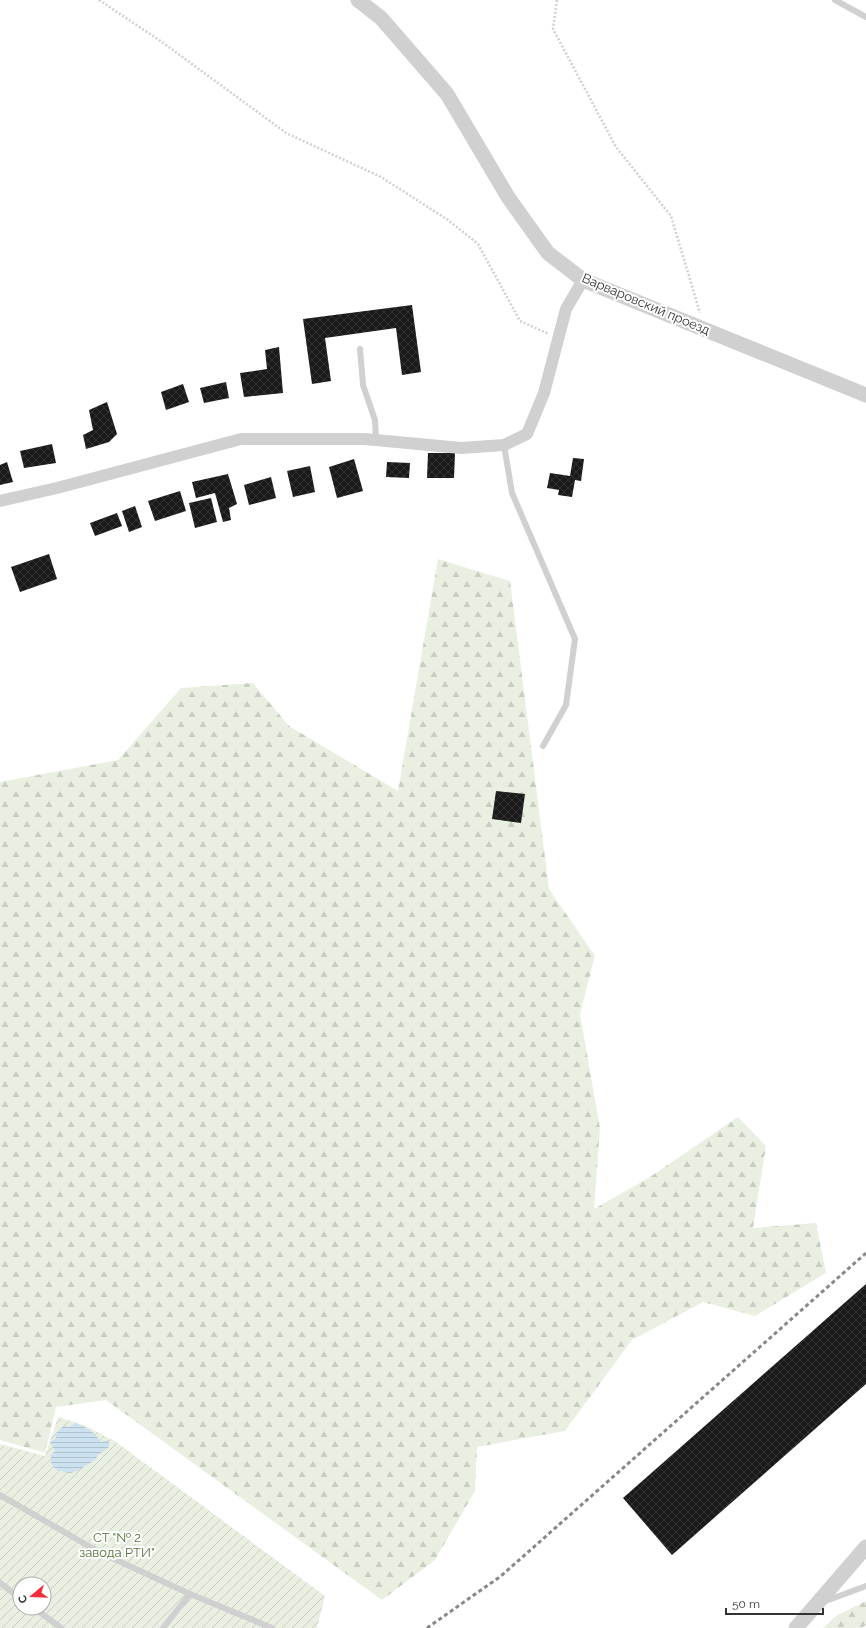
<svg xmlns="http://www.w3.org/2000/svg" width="866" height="1628" viewBox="0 0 866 1628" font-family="Raleway,sans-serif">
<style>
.forest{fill:url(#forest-firs)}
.garden{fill:url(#garden-furrows);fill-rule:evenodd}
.water{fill:url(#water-rules)}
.building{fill:url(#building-cross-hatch)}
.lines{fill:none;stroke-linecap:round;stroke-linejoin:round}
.path{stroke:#d0d0d0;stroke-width:2.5;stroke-dasharray:2 2;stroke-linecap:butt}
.service{stroke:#d0d0d0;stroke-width:6}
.minor{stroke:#d0d0d0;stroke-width:12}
.tertiary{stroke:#d0d0d0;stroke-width:15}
.rail{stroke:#888;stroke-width:3;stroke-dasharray:4 3;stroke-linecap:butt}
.labels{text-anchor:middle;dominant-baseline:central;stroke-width:4;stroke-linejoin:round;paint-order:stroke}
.street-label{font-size:13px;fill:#333;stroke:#fff}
.park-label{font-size:13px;fill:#55733b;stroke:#fff}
</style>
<defs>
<pattern id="forest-firs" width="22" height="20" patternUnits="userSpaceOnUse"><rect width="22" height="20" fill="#e9f0e1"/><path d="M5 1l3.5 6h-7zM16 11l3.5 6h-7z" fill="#c8cec2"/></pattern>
<pattern id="garden-furrows" width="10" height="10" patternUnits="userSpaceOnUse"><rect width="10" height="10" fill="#e9f0e1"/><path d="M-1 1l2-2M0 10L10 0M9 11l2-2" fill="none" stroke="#c8cec2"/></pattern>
<pattern id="water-rules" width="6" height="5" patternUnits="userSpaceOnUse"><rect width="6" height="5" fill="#cce2f0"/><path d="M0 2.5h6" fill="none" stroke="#b0c2ce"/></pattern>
<pattern id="building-cross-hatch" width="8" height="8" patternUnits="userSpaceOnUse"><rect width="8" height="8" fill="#1a1a1a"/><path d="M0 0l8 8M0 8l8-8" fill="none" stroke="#333"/></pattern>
</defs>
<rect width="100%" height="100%" fill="#fff"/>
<g class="forest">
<polygon points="438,559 510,581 549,889 595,956 580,1014 600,1128 594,1209 650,1177 738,1117 766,1146 753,1228 816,1223 826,1273 755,1316 703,1302 632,1340 565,1431 477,1447 475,1491 435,1560 382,1600 106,1400 56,1407 45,1453 0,1440 0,782 118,760 181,688 253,683 289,726 398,791"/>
<polygon points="866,1601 866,1625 862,1628 823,1628 836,1616"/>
</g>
<path class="garden" d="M 58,1417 L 86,1426 L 116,1442 L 325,1596 L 317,1628 L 0,1628 L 0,1444 L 45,1456 ZM 20,1584 L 44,1584 L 44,1608 L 20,1608 Z"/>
<path class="water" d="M 75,1423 C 84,1426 97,1433 100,1442 L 109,1440 L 109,1447 L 98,1455 L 95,1460 L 77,1471 L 70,1473 L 56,1470 L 51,1463 L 51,1455 L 55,1451 L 50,1442 L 56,1438 L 55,1434 L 64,1426 L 69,1427 Z"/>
<g class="building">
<polygon points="412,305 421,372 402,375 396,328 325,338 331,381 312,384 303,319"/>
<polygon points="279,347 283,393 244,397 240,373 267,369 265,350"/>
<polygon points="226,382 229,398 204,403 200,388"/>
<polygon points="183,384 189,402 166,410 161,392"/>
<polygon points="107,402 117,434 109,442 86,449 83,435 93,430 89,410"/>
<polygon points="52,444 56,463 24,468 20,451"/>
<polygon points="428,453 455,453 454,478 427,478"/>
<polygon points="573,458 584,459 581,481 575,480 572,497 558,495 559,490 547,488 550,473 570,476"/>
<polygon points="354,459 363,491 337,498 329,467"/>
<polygon points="7,462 13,482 0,485 0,465"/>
<polygon points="387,462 410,463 409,478 386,477"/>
<polygon points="310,466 315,492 293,497 287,471"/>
<polygon points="228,474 237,504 229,508 231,520 223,522 215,493 196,498 192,482"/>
<polygon points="271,477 276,498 249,505 244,485"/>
<polygon points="180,491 186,511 155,521 148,501"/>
<polygon points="211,498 217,522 195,528 189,503"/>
<polygon points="135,506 142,527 129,532 122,511"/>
<polygon points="117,513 122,526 95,536 90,523"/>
<polygon points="49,554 57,579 20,592 11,567"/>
<polygon points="496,791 525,794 521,823 492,819"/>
<polygon points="866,1284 866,1384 672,1555 623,1498"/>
</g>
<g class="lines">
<g class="path">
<polyline points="99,0 162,42 286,133 381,177 448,220 478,244 520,321 549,334"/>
<polyline points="557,0 553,29 616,147 671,216 700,313"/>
</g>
<g class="service">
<polyline points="835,0 866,17"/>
<polyline points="360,349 363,385 375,420 376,440"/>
<polyline points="504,445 512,493 575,639 566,705 543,746"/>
<polyline points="0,1495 99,1552 190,1594 272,1628"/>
<polyline points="0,1583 20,1598"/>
<polyline points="823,1602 866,1586"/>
<polyline points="34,1608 61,1628"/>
<polyline points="163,1628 190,1594"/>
</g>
<polyline class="minor" points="0,501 57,488 241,439 365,439 461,448 504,445 527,434 544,393 566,309 583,280"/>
<g class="tertiary">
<polyline points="358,0 381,18 447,94 508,197 548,253 583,280 866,395"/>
<polyline points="796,1628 866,1547"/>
</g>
<polyline class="rail" points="427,1628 501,1576 866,1253"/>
</g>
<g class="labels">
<g class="street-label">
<text transform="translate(646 304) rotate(23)">Варваровский проезд</text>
</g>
<g class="park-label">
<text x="117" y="1537">СТ "№ 2<tspan x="117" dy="15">завода РТИ"</tspan></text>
</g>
</g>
<g transform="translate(32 1596) rotate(251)"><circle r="19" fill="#ffffff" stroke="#adadad"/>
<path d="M0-3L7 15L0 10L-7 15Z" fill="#f32b3a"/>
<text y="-6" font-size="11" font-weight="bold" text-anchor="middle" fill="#333333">С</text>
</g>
<path d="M726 1608v6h97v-6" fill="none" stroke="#333333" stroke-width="2"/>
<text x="732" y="1608" font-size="12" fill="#333333" stroke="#ffffff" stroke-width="3" paint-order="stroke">50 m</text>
</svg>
